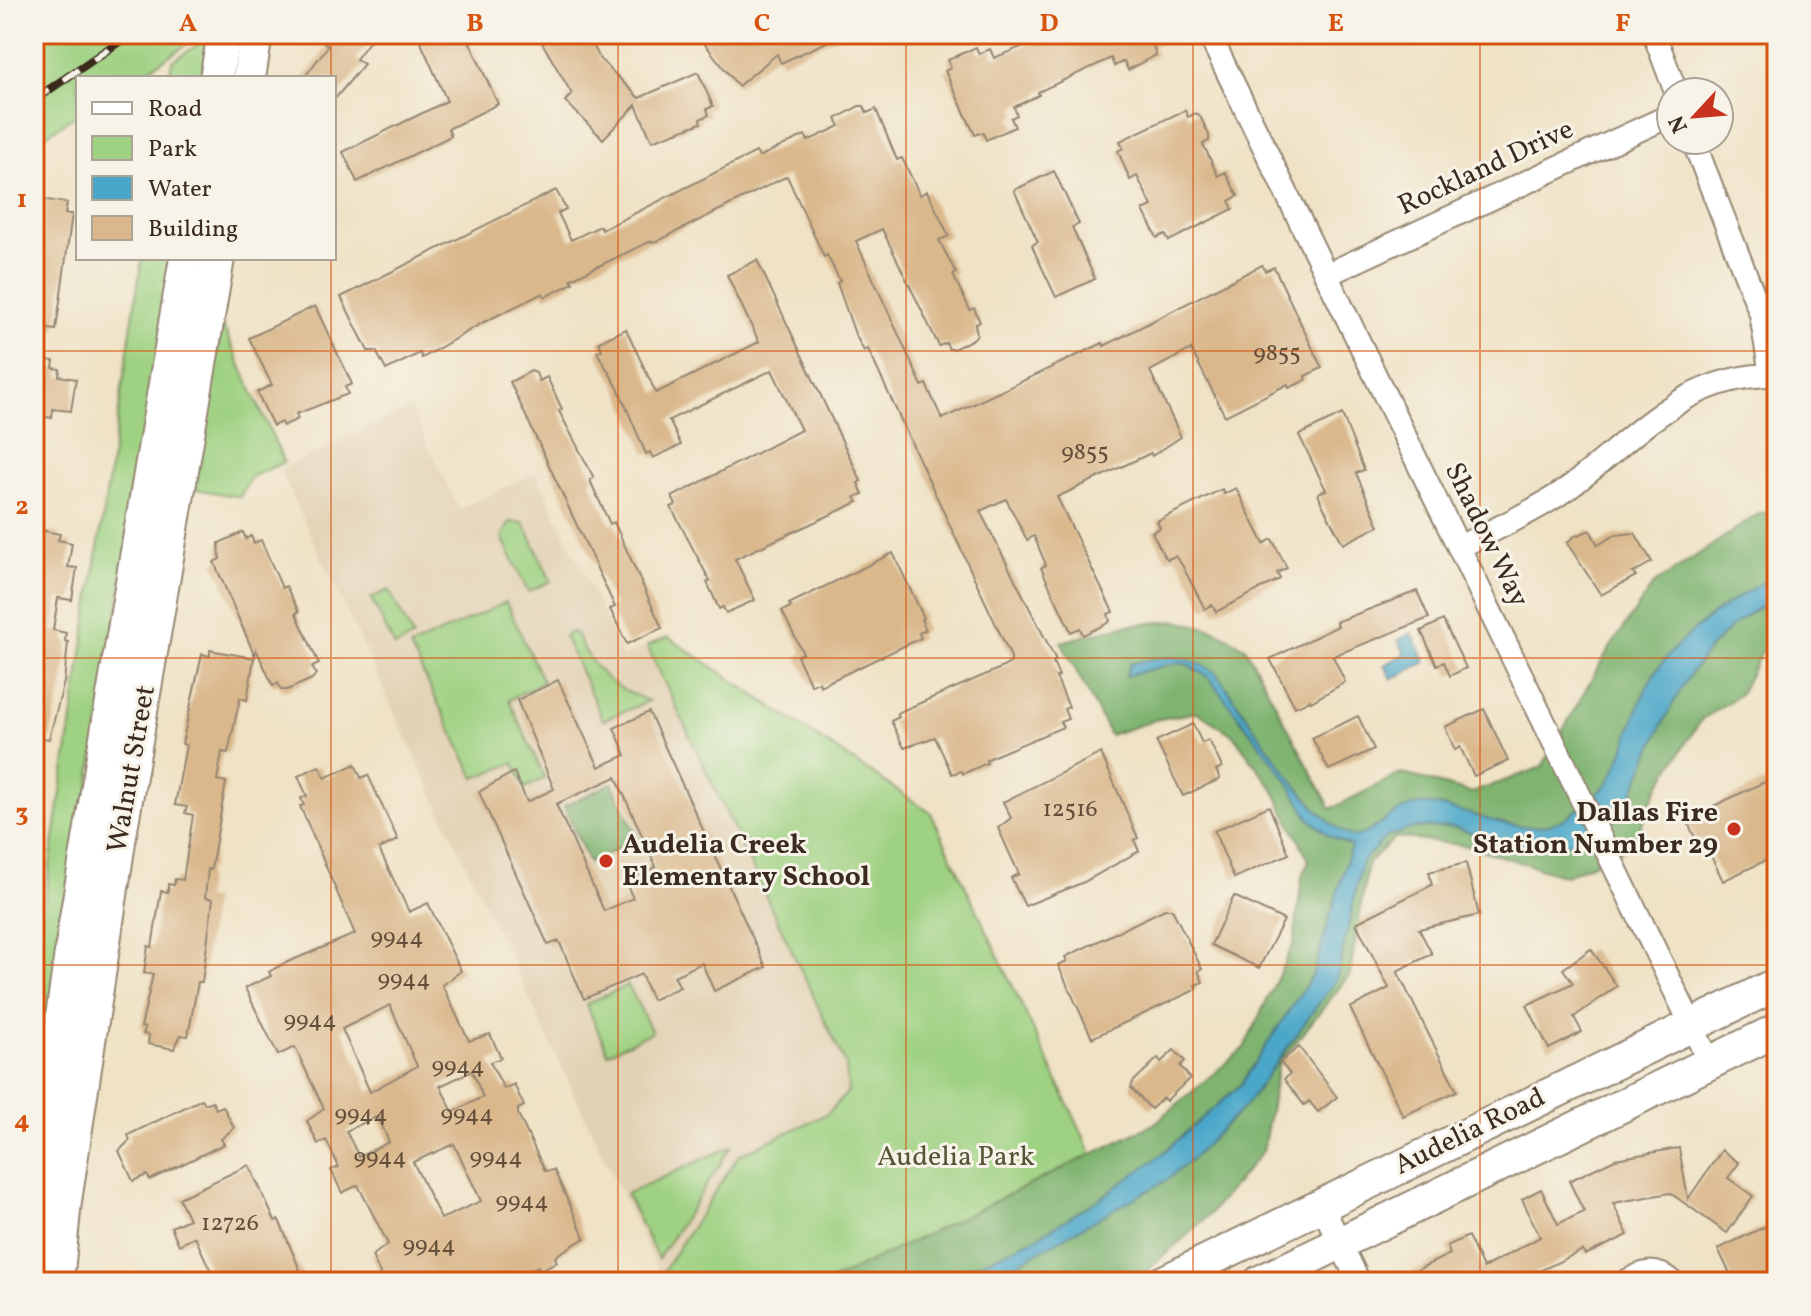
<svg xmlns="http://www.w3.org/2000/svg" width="1811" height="1316" viewBox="0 0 1811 1316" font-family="Vollkorn,serif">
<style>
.built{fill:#e2d2b4}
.green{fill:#9ed181;stroke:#6c7e50;stroke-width:2}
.forest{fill:#7eb36f;stroke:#5c6e46;stroke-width:2}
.water{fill:#4ba7c9;stroke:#436874;stroke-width:2}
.building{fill:#dab88c;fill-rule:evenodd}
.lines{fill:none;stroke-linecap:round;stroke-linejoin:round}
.street-casing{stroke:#958672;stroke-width:26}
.secondary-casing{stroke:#958672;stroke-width:36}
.street{stroke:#fff;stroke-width:22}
.secondary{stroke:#fff;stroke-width:32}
.rail-casing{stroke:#3b2a1e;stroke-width:9}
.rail{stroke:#f7f3e8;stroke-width:6;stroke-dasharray:18;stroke-linecap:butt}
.grid{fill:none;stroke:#d7540e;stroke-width:2;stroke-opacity:0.55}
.poi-dot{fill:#c8321e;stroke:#f7f3e8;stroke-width:3}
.labels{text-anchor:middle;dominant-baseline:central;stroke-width:6;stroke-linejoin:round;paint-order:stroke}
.number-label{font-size:24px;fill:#634e3a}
.street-label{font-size:28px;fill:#3b2a1e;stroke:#f7f3e8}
.poi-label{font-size:28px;font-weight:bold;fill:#3b2a1e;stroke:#f7f3e8;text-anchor:end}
.park-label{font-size:28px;fill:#545437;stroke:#f7f3e8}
.neatline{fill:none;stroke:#d7540e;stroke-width:3}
.grid-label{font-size:26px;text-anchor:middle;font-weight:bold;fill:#d7540e}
</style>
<rect width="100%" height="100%" fill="#f7f3e8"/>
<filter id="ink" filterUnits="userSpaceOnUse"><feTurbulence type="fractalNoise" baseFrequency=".0125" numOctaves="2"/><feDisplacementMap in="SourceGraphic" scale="16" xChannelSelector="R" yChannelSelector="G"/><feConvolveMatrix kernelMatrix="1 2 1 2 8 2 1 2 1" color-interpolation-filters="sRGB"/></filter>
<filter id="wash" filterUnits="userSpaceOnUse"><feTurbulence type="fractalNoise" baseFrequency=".006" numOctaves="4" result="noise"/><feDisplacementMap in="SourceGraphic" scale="32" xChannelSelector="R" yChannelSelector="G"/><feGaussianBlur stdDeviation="1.8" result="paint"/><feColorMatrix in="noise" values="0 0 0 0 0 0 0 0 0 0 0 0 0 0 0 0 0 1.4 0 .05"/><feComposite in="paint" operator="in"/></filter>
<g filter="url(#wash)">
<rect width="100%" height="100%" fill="#efe2c5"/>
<polygon class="built" points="410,408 459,509 536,472 623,656 647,646 846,1065 848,1093 827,1114 739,1155 660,1276 280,470"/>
<g class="green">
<polygon points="34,34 203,34 135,78 78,78 78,114 34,143"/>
<polygon points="211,36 204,78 169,78 172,61"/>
<polygon points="142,258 174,258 34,1131 34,970"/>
<polygon points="222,324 284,462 251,477 240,497 195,489"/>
<polygon points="510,522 524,523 551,581 528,592 502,537"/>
<polygon points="389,590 413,637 395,647 371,598"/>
<polygon points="506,602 543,682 509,700 545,778 525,788 514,763 475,778 410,647"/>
<path d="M 571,632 L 576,634 C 594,672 609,686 649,701 L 603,720 L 564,636 Z"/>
<polygon points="668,637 931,813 1147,1271 1125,1282 663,1282 660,1276 739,1155 827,1114 848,1092 846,1065 647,646"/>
<polygon points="628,985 652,1032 608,1053 586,1004"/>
<polygon points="732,1146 658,1259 626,1194"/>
</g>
<g class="forest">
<polygon points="1777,512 1777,641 1763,649 1740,694 1700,721 1656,791 1633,845 1565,876 1468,846 1396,837 1368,863 1350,974 1278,1065 1263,1151 1209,1215 1147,1271 1125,1282 829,1282 1154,1124 1244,1048 1294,943 1302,876 1309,860 1272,787 1233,735 1197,712 1155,720 1110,735 1061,642 1127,625 1177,621 1213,629 1245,647 1331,809 1401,773 1472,793 1542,767 1606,654 1653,585 1760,513"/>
<polygon points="612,783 638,839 589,863 564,806"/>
</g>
<g class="water">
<path d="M 1777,575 L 1777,599 C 1688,636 1659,734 1623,816 L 1572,843 L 1528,849 L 1451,827 L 1413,828 L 1386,837 L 1362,862 L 1337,978 L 1246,1105 L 1196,1155 L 1167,1180 L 984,1282 L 937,1282 L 1032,1240 L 1098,1200 L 1157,1158 L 1240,1085 L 1313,974 L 1351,846 L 1328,835 L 1309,818 L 1287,780 L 1209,678 L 1186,664 L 1175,663 L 1126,676 L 1130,664 C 1163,655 1187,653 1216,673 C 1239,703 1323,838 1355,836 C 1377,835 1393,801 1431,805 C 1467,809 1507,831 1543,826 C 1561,823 1572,814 1585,803 C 1593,796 1606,788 1611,778 C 1628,749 1633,712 1649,683 C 1672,639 1734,596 1777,575 Z"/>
<polygon points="1412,633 1426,662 1392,679 1384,665 1405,654 1398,640"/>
</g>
<g id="blocks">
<g class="building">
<polygon points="312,34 375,34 356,59 364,64 334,100 334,78 304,78 328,46"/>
<polygon points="417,34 466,34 498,104 448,129 451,136 357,182 343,152 447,101"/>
<polygon points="537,34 588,34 600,59 639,98 698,72 713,106 707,109 709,115 700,119 701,123 652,141 636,105 603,139 565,101 572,94"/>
<polygon points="697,34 844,34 781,63 777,54 738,86"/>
<polygon points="1053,34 1180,34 1153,46 1156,55 1128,70 1124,61 1114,66 1111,58 1038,92 1039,95 1014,107 1017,115 1011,118 1015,127 986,140 983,132 975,135 945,71 951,68 948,60 976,47 979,54 990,49 994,58"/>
<polygon points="859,106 864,106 867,113 876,109 897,160 902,158 920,195 927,191 949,236 939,240 956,273 953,275 970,310 974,308 980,322 975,324 977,335 973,339 954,349 949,349 946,343 939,346 882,229 856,241 922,386 926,384 942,419 1103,343 1104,346 1262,265 1265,271 1274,267 1322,368 1305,376 1306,380 1289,388 1288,384 1225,416 1191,349 1150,371 1181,437 1152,456 1151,453 1057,497 1113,612 1108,614 1110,621 1106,624 1083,635 1080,628 1071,632 1041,568 1046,565 1034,536 1027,540 1006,499 980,511 1056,660 1053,662 1059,676 1056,677 1069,707 1064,709 1068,719 1060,722 1063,727 994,756 986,760 987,763 963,774 961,771 952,774 935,737 904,748 891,721 899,717 897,713 1003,667 1011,662 1011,657 868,349 864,351 855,334 837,283 840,281 827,255 824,257 787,176 658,241 649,242 571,279 573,283 545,297 543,293 484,322 422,358 420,353 386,370 376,351 368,351 341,297 556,190 566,209 558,213 571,240 600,226 602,230 756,152 759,157 805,135 808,141 840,126 836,119"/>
<polygon points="1185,110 1188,117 1196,113 1200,116 1209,135 1209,141 1203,144 1218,176 1225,172 1238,196 1229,201 1233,209 1169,241 1165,234 1157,238 1143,210 1152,206 1137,176 1130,180 1118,151 1123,148 1120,141"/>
<polygon points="1054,171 1079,224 1072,227 1095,279 1056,297 1036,255 1032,245 1038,242 1014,190"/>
<polygon points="34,198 67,203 65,214 72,214 56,330 34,327"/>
<polygon points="757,260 861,481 858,483 863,494 855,497 858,502 735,559 755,600 726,613 723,607 719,609 707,582 710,581 671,507 676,505 672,497 801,430 772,370 669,420 681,445 653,458 650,452 646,454 618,388 597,352 602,350 599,342 626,329 656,393 759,342 727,275"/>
<polygon points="315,306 352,384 345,387 348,394 296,414 298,419 283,426 281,422 273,426 257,392 272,385 249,338"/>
<polygon points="34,358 54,361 53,368 60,369 59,376 76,379 71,411 53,409 52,418 34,415"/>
<polygon points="531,371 536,373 539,381 547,377 562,409 559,411 594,478 590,480 593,487 610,524 614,522 662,628 627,644 610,609 615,607 510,382"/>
<polygon points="1342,414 1364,470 1356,473 1379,526 1343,544 1321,502 1318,493 1326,490 1299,435"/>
<polygon points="1236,488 1264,544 1272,539 1287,568 1277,573 1280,579 1216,612 1212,605 1205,609 1182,565 1175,556 1168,559 1164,556 1152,532 1160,528 1157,521 1222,489 1224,494"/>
<polygon points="34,529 60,534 58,540 72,543 68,567 77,568 72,600 58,598 53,630 66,633 65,641 68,642 64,682 49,739 34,737"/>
<polygon points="1590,530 1598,545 1615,535 1635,533 1652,562 1633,573 1636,576 1601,595 1567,543 1573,537"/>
<polygon points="243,532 246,539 251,536 254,543 261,540 282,588 286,586 299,612 296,613 319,664 312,667 316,674 312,679 287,690 281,690 278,683 273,686 256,649 255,656 214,562 220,559 219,543"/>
<polygon points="893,553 924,618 921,619 926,630 919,633 921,638 820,686 819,682 811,685 797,656 803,653 782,611 791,607 789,604"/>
<polygon points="1417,591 1429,618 1333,656 1345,682 1311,702 1310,700 1295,707 1270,659 1338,626 1336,622"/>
<polygon points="1443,620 1466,668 1450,676 1444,662 1437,665 1421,631"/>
<polygon points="210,650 254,658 247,700 240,698 228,753 222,752 217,780 226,782 211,870 208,869 205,898 213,899 202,982 198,982 188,1036 181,1035 174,1049 148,1044 149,1035 143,1034 145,1028 141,1027 153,974 144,973 148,946 152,947 161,891 168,892 168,884 174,885 175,879 183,880 193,815 185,813 187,807 175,805 186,745 182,744 202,654 210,656"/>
<path d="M 558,680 L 599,767 L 626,755 L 614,728 L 649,712 L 766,967 L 714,991 L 702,963 L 674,976 L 680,987 L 652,1000 L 641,974 L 584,999 L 559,941 L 548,945 L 479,792 L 514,772 L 527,802 L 554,789 L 517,700 ZM 616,777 L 656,867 L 625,881 L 633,898 L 604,911 L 556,804 Z"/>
<polygon points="1484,709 1508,761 1474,776 1460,747 1455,750 1445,727"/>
<polygon points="1358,716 1374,749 1329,770 1312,738"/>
<polygon points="1193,724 1202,743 1209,740 1222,767 1216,770 1220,779 1183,796 1156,741"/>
<polygon points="1101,753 1138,838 1134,840 1139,851 1084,882 1025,906 1011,878 1019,874 998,828 1011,818 1003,802"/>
<path d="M 355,764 L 361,778 L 368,775 L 398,840 L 379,849 L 409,912 L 428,903 L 461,971 L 442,985 L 469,1041 L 490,1034 L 501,1058 L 490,1062 L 504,1089 L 514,1084 L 524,1106 L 518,1109 L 518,1114 L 545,1171 L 554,1170 L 585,1238 L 560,1253 L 555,1257 L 557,1262 L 540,1270 L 538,1266 L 505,1282 L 384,1282 L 372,1256 L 388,1244 L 358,1185 L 342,1193 L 331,1170 L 339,1167 L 326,1140 L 318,1144 L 307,1121 L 324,1109 L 295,1047 L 278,1055 L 245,988 L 271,976 L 269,972 L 283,964 L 355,934 L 300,806 L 304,805 L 301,798 L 307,796 L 298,776 L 319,766 L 325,778 ZM 390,1005 L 417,1066 L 370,1092 L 342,1029 ZM 472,1071 L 483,1097 L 453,1112 L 440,1086 ZM 378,1116 L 389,1142 L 359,1157 L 346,1131 ZM 454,1144 L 481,1201 L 441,1219 L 413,1162 Z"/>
<polygon points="1777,776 1777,855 1723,881 1703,839 1697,842 1686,819"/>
<polygon points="1269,806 1289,854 1234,878 1214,831"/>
<polygon points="1466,863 1479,915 1419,929 1432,954 1397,971 1457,1091 1403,1116 1350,1008 1389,988 1356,923 1432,885 1429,872"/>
<polygon points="1234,896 1284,920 1259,968 1211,945"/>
<polygon points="1165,909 1172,909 1202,969 1198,971 1203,982 1195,985 1197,989 1092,1038 1058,965 1067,961 1065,957"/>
<polygon points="1591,949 1617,986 1574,1017 1582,1032 1549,1049 1527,1005 1573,983 1563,969"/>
<polygon points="1299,1047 1337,1097 1318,1112 1309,1101 1304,1105 1284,1079 1290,1074 1280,1062"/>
<polygon points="1174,1050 1185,1061 1180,1066 1190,1078 1166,1101 1163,1098 1151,1109 1131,1088 1133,1082 1158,1058 1161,1062"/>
<polygon points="202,1099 205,1104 212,1101 216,1109 223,1106 234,1128 221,1139 224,1144 150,1180 147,1175 133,1181 119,1151 130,1140 128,1135"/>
<polygon points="1679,1148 1688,1199 1722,1150 1739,1163 1728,1178 1753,1196 1727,1233 1670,1193 1613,1203 1628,1235 1585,1255 1583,1250 1517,1282 1392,1282 1450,1254 1447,1246 1468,1236 1483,1268 1540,1237 1522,1199 1541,1189 1558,1224 1584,1212 1569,1181 1615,1159"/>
<polygon points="249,1165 275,1221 279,1220 305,1282 243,1282 241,1277 216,1282 195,1237 179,1245 171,1227 189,1219 179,1198"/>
<polygon points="1770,1224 1777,1239 1777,1274 1759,1282 1734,1282 1718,1249"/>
</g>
</g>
</g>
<g filter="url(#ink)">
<use href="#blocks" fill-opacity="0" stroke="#958672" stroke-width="2"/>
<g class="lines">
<defs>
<g id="street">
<polyline points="1209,34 1710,1063"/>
<polyline points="1654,34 1676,92"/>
<polyline points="1693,140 1761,314 1771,375"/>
<polyline points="1326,275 1671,115"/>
<path d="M 1459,547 C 1496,529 1533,512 1567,489 C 1635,439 1682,374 1777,375"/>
<polyline points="1321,1204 1359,1282"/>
<path d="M 1625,1282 C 1644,1272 1654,1267 1672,1282"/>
</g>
<g id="secondary">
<polyline points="216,78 224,34"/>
<polyline points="249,78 256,34"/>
<polyline points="34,1218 75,924 186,258"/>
<polyline points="57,1282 65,1201 120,835 218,258"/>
<polyline points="1164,1282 1777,984"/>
<polyline points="1260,1282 1777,1030"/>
</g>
</defs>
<use href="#street" class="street-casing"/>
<use href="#secondary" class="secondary-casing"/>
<use href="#street" class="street"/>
<use href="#secondary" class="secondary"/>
<defs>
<polyline id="rail" points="34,100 130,34"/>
</defs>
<use href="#rail" class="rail-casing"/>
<use href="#rail" class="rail"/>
</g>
</g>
<path class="grid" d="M 331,34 L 331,78M 618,34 L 618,1282M 906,34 L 906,1282M 1193,34 L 1193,1282M 1480,34 L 1480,1282M 331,258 L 331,1282M 34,351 L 1777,351M 34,658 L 1777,658M 34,965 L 1777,965"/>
<g class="poi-dot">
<circle cx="1734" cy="829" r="8"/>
<circle cx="606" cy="861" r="8"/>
</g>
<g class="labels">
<g class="number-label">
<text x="1277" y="354">9855</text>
<text x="1085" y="453">9855</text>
<text x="1070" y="810">12516</text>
<text x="397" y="938">9944</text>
<text x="404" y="980">9944</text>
<text x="310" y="1021">9944</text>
<text x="458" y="1067">9944</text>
<text x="361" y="1115">9944</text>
<text x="467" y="1115">9944</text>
<text x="380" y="1158">9944</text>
<text x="496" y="1158">9944</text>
<text x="522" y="1202">9944</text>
<text x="230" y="1224">12726</text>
<text x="429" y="1246">9944</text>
</g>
<g class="street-label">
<text transform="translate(1486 168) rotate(-25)">Rockland Drive</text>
<text transform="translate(1486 535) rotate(64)">Shadow Way</text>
<text transform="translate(132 769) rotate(-80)">Walnut Street</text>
<text transform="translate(1470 1132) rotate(-26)">Audelia Road</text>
</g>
<g class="poi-label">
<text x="1718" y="813">Dallas Fire<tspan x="1718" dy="32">Station Number 29</tspan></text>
<text x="622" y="845" text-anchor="start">Audelia Creek<tspan x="622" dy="32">Elementary School</tspan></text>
</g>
<g class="park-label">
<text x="956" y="1157">Audelia Park</text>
</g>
</g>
<rect width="1811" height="1316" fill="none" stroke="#f7f3e8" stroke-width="88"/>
<rect x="76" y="76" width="260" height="184" fill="#f7f3e8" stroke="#aca397" stroke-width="2"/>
<rect x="92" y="102" width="40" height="12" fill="#ffffff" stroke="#aca397" stroke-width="2"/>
<text x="148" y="116" font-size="24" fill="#3b2a1e">Road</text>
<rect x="92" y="136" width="40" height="24" fill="#9ed181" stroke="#aca397" stroke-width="2"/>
<text x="148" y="156" font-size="24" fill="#3b2a1e">Park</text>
<rect x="92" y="176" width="40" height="24" fill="#4ba7c9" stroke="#aca397" stroke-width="2"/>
<text x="148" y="196" font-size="24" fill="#3b2a1e">Water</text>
<rect x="92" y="216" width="40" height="24" fill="#dab88c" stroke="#aca397" stroke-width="2"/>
<text x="148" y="236" font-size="24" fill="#3b2a1e">Building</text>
<g transform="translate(1695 116) rotate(244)"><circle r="38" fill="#f7f3e8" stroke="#aca397" stroke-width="2"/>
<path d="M0-6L14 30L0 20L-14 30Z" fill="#c8321e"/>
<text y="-12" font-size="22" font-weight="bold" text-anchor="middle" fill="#3b2a1e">N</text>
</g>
<rect x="44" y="44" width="1723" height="1228" class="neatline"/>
<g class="grid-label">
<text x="188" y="31">A</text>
<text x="475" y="31">B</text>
<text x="762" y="31">C</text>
<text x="1049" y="31">D</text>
<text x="1336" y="31">E</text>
<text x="1623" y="31">F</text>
<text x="22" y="207">1</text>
<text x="22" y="514">2</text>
<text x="22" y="821">3</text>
<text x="22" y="1128">4</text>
</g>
</svg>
